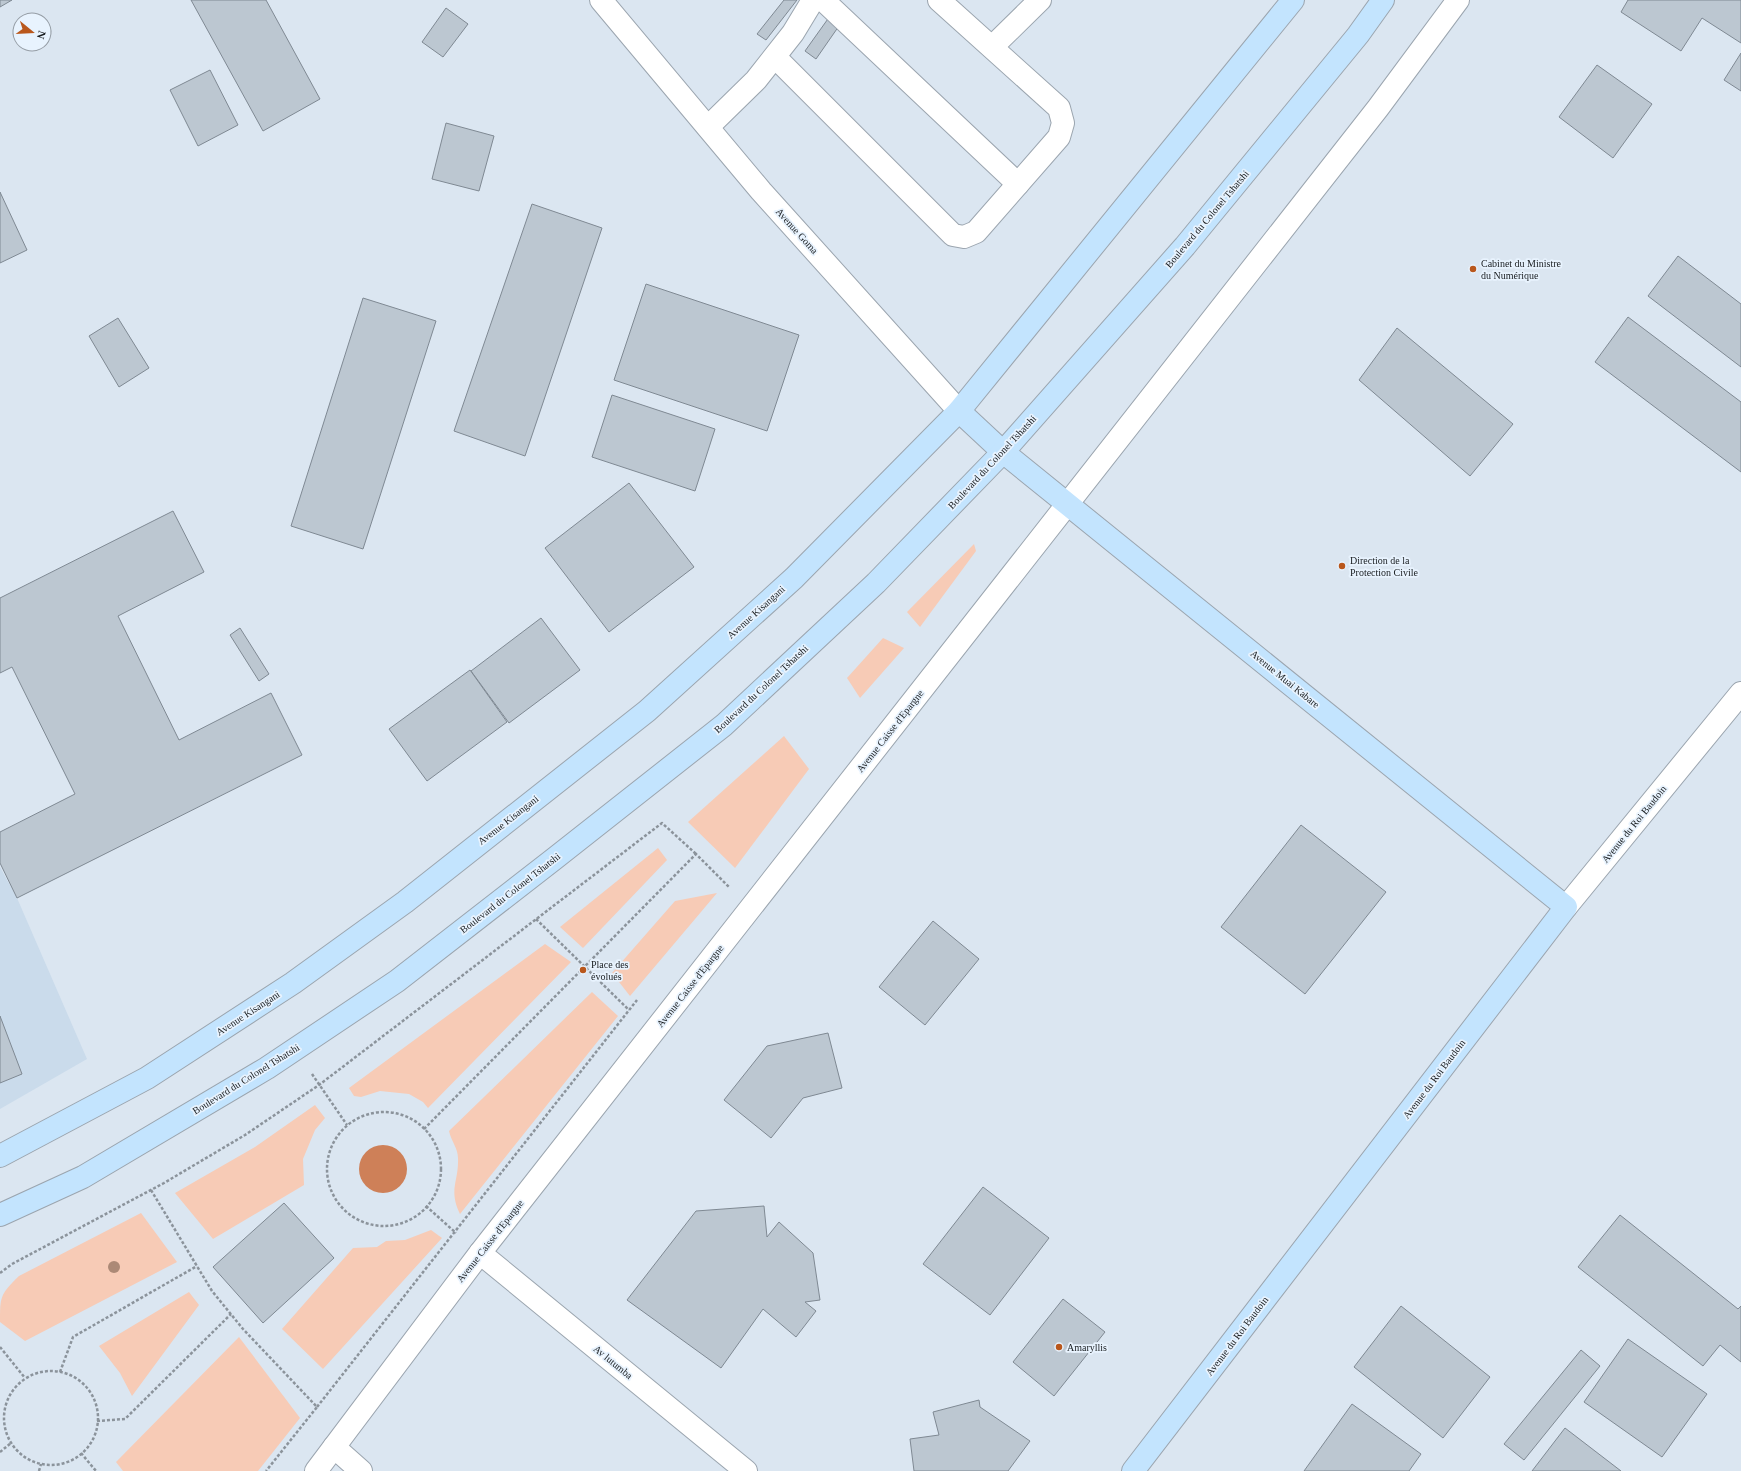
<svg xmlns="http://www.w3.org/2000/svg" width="1741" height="1471" viewBox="0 0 1741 1471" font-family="Georgia,serif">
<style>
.built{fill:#cadbeb}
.green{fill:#f7cbb6}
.water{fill:#ce8058}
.building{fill:#bcc7d1;stroke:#7f8993}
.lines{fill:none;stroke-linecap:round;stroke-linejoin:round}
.lane-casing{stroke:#9ba5af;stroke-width:24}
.street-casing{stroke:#9ba5af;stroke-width:24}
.secondary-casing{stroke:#9ba5af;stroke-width:24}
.path{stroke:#8b939b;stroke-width:2.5;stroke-dasharray:3 2;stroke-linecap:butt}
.lane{stroke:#fff;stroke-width:22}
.street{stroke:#fff;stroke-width:22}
.secondary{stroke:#c3e4fe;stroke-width:22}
.tree{fill:#ac8976}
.poi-dot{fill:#b9571c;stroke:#e8f3fe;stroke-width:1.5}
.labels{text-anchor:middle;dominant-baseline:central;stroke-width:3.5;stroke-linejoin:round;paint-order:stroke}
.street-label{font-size:10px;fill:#181c1f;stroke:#e8f3fe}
.poi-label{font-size:10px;fill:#181c1f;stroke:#e8f3fe;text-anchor:start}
</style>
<rect width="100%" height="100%" fill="#dbe6f1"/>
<polygon class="built" points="0,867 17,898 87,1059 0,1109"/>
<g class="green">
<polygon points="974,544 976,551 920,627 907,612"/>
<polygon points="883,638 904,648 860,698 847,678"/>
<polygon points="784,736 809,769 735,868 688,822"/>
<polygon points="658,848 667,860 583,948 560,927"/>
<polygon points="717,893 630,996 612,973 675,901"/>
<polygon points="545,944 571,962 428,1108 423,1102 409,1094 380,1091 361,1097 354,1096 349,1088"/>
<path d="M 592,992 L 618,1016 L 460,1214 C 448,1189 459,1182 458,1158 C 458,1148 451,1141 449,1131 Z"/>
<polygon points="315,1105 325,1118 315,1130 303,1159 304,1185 213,1239 175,1193 255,1147"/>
<path d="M 141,1213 L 177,1262 L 25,1341 L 0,1322 C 0,1296 0,1295 19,1276 Z"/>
<polygon points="431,1230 442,1238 323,1369 282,1329 353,1248 377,1247 386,1241 405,1240"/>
<polygon points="189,1292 199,1305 132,1396 120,1373 99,1346"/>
<polygon points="239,1337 300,1418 258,1471 123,1471 116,1462"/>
</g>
<circle class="water" cx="383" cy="1169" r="24"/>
<g class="building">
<polygon points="0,0 12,0 0,7"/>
<polygon points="191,0 266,0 320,99 263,131"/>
<polygon points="784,0 797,0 766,40 757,34"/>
<polygon points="1628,0 1741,0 1741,43 1702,18 1681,51 1621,12"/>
<polygon points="446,8 468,24 443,57 422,42"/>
<polygon points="830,16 841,23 816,59 805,51"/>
<polygon points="1741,53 1741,91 1724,80"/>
<polygon points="1597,65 1652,104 1613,158 1559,117"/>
<polygon points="210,70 238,125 198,146 170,90"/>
<polygon points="446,123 494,136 479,191 432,179"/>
<polygon points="0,192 27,250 0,263"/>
<polygon points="532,204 602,228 525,456 454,431"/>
<polygon points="1678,256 1741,304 1741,367 1648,296"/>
<polygon points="646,284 799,335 767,431 614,380"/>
<polygon points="363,298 436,321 363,549 291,526"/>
<polygon points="1628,317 1741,402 1741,472 1595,362"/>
<polygon points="118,318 149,368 119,387 89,336"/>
<polygon points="1397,328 1513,424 1470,476 1359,380"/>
<polygon points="612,395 715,429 695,491 592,457"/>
<polygon points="629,483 694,567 609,632 545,548"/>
<polygon points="173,511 204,572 118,616 179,740 271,693 302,755 17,898 0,863 0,832 75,794 12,667 0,673 0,598"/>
<polygon points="541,618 580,670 509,723 471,671"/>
<polygon points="240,628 269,674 259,681 230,635"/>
<polygon points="470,670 507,722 427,781 389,729"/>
<polygon points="1301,825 1386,892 1305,994 1221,927"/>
<polygon points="933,921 979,959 925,1025 879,987"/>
<polygon points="0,1016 22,1074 0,1083"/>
<polygon points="828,1033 842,1088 803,1098 771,1138 724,1100 767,1046"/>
<polygon points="983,1187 1049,1238 990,1315 923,1264"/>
<polygon points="284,1203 334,1258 263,1323 213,1267"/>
<polygon points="764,1206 767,1237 779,1222 813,1253 820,1300 805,1302 816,1311 796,1337 763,1309 721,1368 627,1300 696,1211"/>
<polygon points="1620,1215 1738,1309 1741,1306 1741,1362 1720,1345 1703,1366 1578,1267"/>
<polygon points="1063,1299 1105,1332 1054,1396 1013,1362"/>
<polygon points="1401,1306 1490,1377 1443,1438 1354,1367"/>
<polygon points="1628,1339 1707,1394 1662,1457 1584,1402"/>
<polygon points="1581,1350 1600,1366 1524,1460 1504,1444"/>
<polygon points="979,1400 980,1407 1030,1441 1008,1471 914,1471 910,1439 939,1435 933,1412"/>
<polygon points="1352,1404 1421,1454 1409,1471 1304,1471"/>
<polygon points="1565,1428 1621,1471 1532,1471"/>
</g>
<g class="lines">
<defs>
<g id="lane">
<polyline points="823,0 1018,184"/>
<polyline points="992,47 1040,0"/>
<polyline points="775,57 953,235 964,237 976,232 1059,137 1063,123 1059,108 939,0"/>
<polyline points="708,127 756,80 793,33 813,0"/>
<polyline points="334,1447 361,1471"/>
</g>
<g id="street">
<polyline points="601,0 761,191 959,411"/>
<polyline points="1566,907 1741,693"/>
<polyline points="480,1253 746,1471"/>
<polyline points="316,1471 480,1253 1378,108 1458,0"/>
</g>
<g id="secondary">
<polyline points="959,411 1003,452 1566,907 1133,1471"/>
<polyline points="0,1156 147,1078 293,983 405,902 647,711 794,578 959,411 1293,0"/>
<polyline points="0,1215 83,1177 267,1068 397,981 554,859 724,725 876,583 1003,452 1185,246 1358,35 1383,0"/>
</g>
</defs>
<use href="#lane" class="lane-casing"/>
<use href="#street" class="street-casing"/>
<use href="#secondary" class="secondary-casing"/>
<g class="path">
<polyline points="536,919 629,1010"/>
<polyline points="312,1074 347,1125"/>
<circle cx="384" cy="1169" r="57"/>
<polyline points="424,1129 696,854 729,887"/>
<polyline points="151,1190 212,1291 243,1329 317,1407 266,1471"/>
<polyline points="426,1206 456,1233"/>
<polyline points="0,1273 12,1264 164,1183 245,1135 319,1085 662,823 696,854"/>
<polyline points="0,1347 25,1378"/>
<circle cx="51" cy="1418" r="47"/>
<polyline points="60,1372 73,1337 197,1266"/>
<polyline points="317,1407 637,1000"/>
<polyline points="97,1421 125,1419 231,1314"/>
<polyline points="0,1452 11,1443"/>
<polyline points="81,1453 96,1471"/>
<polyline points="39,1471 41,1464"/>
</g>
<use href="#lane" class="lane"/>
<use href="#street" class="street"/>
<use href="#secondary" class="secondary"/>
</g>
<circle class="tree" cx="114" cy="1267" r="6"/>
<g class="poi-dot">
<circle cx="1473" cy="269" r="4"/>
<circle cx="1342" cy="566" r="4"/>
<circle cx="583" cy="970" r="4"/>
<circle cx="1059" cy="1347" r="4"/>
</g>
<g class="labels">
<g class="street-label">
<text transform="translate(1207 219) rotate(-50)">Boulevard du Colonel Tshatshi</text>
<text transform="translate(797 231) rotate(48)">Avenue Goma</text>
<text transform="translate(992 462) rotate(-47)">Boulevard du Colonel Tshatshi</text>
<text transform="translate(756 612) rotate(-42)">Avenue Kisangani</text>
<text transform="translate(1285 679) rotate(39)">Avenue Muai Kabare</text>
<text transform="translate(761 689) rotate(-43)">Boulevard du Colonel Tshatshi</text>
<text transform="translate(890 731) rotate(-52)">Avenue Caisse d'Epargne</text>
<text transform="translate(508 820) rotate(-38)">Avenue Kisangani</text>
<text transform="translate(1634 824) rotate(-51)">Avenue du Roi Baudoin</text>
<text transform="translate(510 893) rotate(-38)">Boulevard du Colonel Tshatshi</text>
<text transform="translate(690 986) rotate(-52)">Avenue Caisse d'Epargne</text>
<text transform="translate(248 1013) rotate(-33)">Avenue Kisangani</text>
<text transform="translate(246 1079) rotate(-32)">Boulevard du Colonel Tshatshi</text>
<text transform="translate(1434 1079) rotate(-53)">Avenue du Roi Baudoin</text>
<text transform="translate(490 1241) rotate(-52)">Avenue Caisse d'Epargne</text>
<text transform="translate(1237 1336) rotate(-53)">Avenue du Roi Baudoin</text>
<text transform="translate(613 1362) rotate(39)">Av lutumba</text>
</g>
<g class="poi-label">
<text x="1481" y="263">Cabinet du Ministre<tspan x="1481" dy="12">du Numérique</tspan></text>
<text x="1350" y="560">Direction de la<tspan x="1350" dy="12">Protection Civile</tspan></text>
<text x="591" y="964">Place des<tspan x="591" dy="12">évolués</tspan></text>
<text x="1067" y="1347">Amaryllis</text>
</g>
</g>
<g transform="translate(32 32) rotate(108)"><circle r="19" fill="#e8f3fe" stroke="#959da5"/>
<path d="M0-3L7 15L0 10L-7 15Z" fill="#b9571c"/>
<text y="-6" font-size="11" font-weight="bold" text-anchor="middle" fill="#181c1f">N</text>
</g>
</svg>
